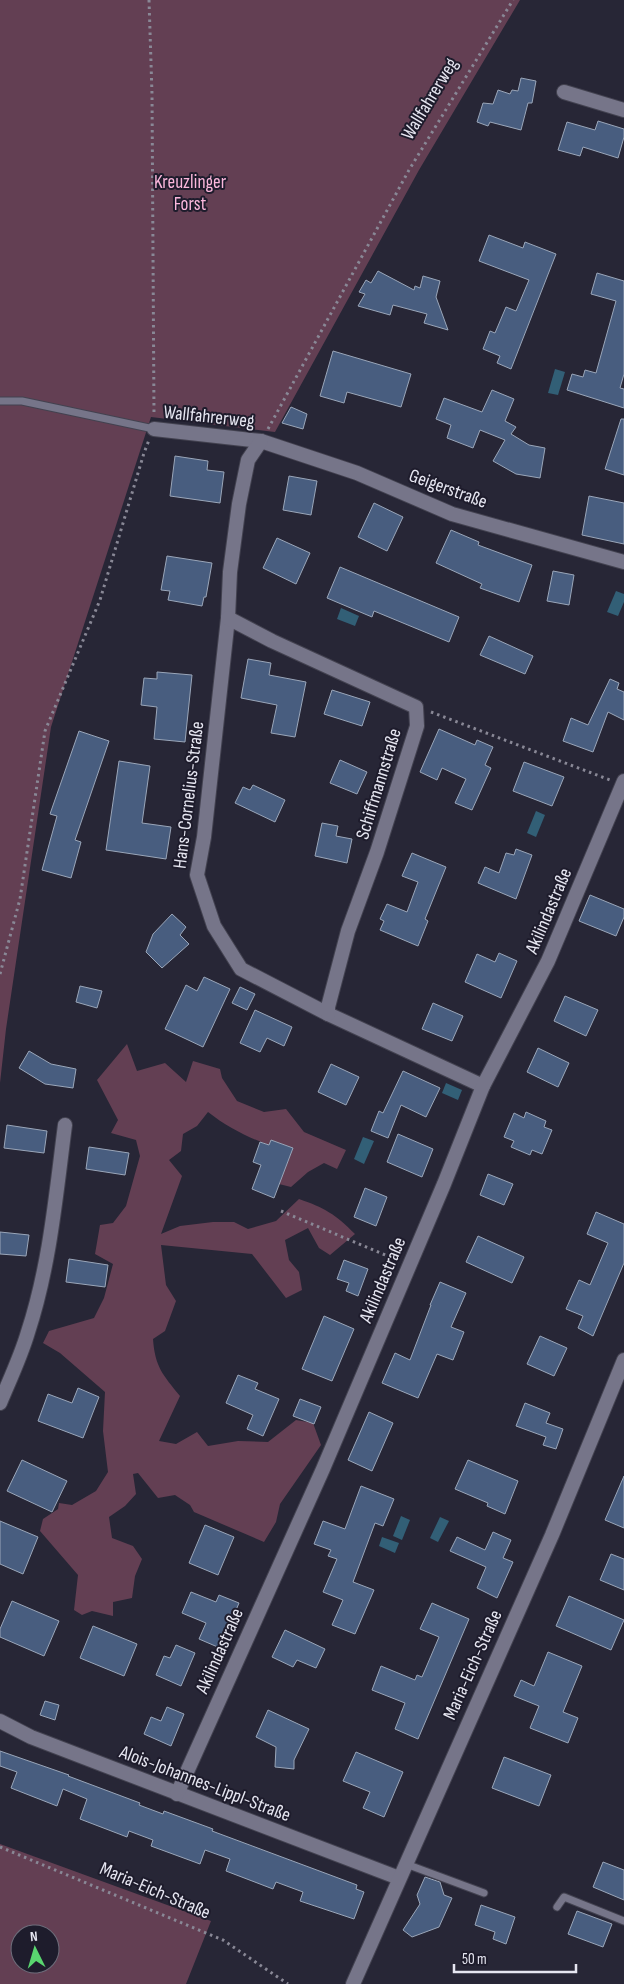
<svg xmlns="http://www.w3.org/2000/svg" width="624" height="1984" viewBox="0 0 624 1984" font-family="'Sofia Sans Condensed',sans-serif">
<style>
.green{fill:#633f53;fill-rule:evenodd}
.water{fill:#325f76}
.building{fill:#485d7f;stroke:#9aa6b9}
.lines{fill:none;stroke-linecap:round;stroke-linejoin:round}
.service-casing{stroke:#434250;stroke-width:9}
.minor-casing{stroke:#434250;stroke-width:16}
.path{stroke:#898896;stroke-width:3;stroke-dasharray:2.5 4;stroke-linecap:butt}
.service{stroke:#767589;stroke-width:7}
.minor{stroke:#767589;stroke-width:14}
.labels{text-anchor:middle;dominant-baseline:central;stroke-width:4;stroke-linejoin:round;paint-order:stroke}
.street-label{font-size:19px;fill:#e6e6f1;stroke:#1e1c2c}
.park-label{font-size:19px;fill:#fbb7dc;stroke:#1e1c2c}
</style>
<rect width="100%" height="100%" fill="#272636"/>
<g class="green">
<polygon points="0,0 520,0 419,170 275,432 151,417 51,727 6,1029 0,1083"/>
<path d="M 127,1044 L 137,1071 L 165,1063 L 186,1082 L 193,1061 L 220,1069 L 222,1078 L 237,1101 L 264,1112 L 286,1109 L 304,1132 L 346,1150 L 337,1169 L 324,1163 L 308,1172 L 291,1187 L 279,1184 L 293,1148 L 271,1140 L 269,1145 C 247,1137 227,1127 208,1112 L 197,1126 L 183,1134 L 181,1151 L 169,1160 L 182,1176 L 161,1234 L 180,1226 L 213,1222 L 234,1222 L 248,1229 L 276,1221 L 299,1199 C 325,1208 335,1214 355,1234 L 330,1255 L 319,1248 L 308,1228 L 285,1240 L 289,1260 L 299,1272 L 302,1290 L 286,1298 L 252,1254 L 161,1245 L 166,1285 L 176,1301 L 165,1331 L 153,1339 C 155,1367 163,1375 180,1396 L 159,1441 L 176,1444 L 197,1432 L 208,1446 L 238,1441 L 268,1442 L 296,1420 L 313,1423 L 321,1445 L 280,1504 L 276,1522 L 264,1542 L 194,1512 L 190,1505 L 175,1495 L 158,1498 L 138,1473 L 133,1474 L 136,1494 L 125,1506 L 109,1517 L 112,1538 L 133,1546 L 142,1559 L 135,1576 L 132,1598 L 113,1602 L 113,1616 L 92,1611 L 82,1615 L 74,1610 L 78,1575 L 40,1531 L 43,1519 L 58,1509 L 59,1503 L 72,1505 L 96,1491 L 108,1472 L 103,1431 L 105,1392 L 60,1353 L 43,1343 L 49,1331 L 94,1318 L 104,1298 L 113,1264 L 95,1254 L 100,1225 L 113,1223 L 126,1206 L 140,1156 L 136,1140 L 111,1133 L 118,1120 L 97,1080 Z"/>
<path d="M 0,1844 L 211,1921 L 186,1984 L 0,1984 ZM 20,1934 L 50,1934 L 50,1964 L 20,1964 Z"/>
</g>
<g class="water">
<polygon points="555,369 565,372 558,395 548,393"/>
<polygon points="616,591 624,594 624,602 618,616 607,612"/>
<polygon points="341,608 359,616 355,626 337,619"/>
<polygon points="536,811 545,815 536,837 527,833"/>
<polygon points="446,1083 462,1090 458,1100 442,1093"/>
<polygon points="363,1137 374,1141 364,1164 354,1159"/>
<polygon points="401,1516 410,1520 402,1540 393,1536"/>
<polygon points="440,1517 449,1521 438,1542 430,1538"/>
<polygon points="382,1537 399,1543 395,1553 379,1546"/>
</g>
<g class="building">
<polygon points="521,78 536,81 532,103 528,103 521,130 490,122 488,126 477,122 483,103 493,104 498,90 510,94 512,90 518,91"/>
<polygon points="598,121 624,129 624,137 618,158 583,147 580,156 558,150 567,122 595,130"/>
<polygon points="489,235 523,248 525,242 556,254 511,369 497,363 500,356 483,349 490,331 495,333 506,307 516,311 529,280 479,261"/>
<polygon points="378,271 414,290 415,286 420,288 423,276 440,281 436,297 448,330 424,323 427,314 393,305 390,315 358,306 365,294 359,292 366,280 371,283"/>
<polygon points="597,273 624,281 624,374 620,388 624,389 624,408 567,390 572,374 583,377 585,370 596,373 616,301 591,294"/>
<polygon points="333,351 411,374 401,407 347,392 344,403 320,396"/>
<polygon points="492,390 514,399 505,421 516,427 511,434 529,445 545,448 540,478 516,474 493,461 505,440 480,430 473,448 447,438 451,425 436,419 444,398 482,412"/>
<polygon points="291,407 307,414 303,429 282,423"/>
<polygon points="621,419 624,419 624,475 605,469"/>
<polygon points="175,456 208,461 207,470 224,472 220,503 170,496"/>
<polygon points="289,476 317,481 311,515 283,510"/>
<polygon points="589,496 624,503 624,544 582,535"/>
<polygon points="374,503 403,517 387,551 358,537"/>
<polygon points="451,530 479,542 478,545 532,565 519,602 480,588 482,584 436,563"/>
<polygon points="277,538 310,553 296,584 263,568"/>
<polygon points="167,556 212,563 206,597 204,597 202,606 168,600 170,591 161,590"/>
<polygon points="340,567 459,617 449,642 374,611 372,617 327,598"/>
<polygon points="553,571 574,575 569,605 547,601"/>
<polygon points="489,636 533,656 525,674 480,655"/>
<polygon points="248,659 271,663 269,675 306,682 295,737 271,733 277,705 241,698"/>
<polygon points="157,672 192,675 185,742 154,739 157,707 141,705 144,678 157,679"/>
<polygon points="610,679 619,683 617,689 624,692 624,720 608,712 593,752 563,741 571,718 588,725"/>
<polygon points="332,690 370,702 362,726 324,714"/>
<polygon points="439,729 475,745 477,740 493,747 485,765 491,768 472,810 455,803 466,779 442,768 437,780 420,772"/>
<polygon points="79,731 109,741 75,840 81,842 71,878 42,870 57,816 50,814"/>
<polygon points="340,760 367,772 357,794 330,783"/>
<polygon points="119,761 150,766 142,823 171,827 166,859 106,850"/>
<polygon points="524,762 564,777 552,806 513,791"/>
<polygon points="253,785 285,800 275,822 235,803 243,787 250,790"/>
<polygon points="322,823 338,826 336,836 352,839 347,863 315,856"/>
<polygon points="516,849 532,855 516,899 478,883 485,867 499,873 506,853 514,855"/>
<polygon points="412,853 446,867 425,919 428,921 418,946 380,930 384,921 380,919 387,904 407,912 418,882 402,876"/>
<polygon points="590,895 624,909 624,917 616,936 579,921"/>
<polygon points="172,914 186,927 180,935 189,944 162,968 146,952 153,934"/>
<polygon points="499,953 517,961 501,998 465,982 477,954 495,962"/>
<polygon points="204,977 230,989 203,1047 165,1029 186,985 197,991"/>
<polygon points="80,986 102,991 97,1008 76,1002"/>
<polygon points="240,987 255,994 247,1010 232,1003"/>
<polygon points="565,996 598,1010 586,1036 554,1021"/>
<polygon points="433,1003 463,1016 452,1041 422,1029"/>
<polygon points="255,1010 292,1027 284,1046 267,1038 260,1052 240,1043"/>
<polygon points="538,1048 569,1063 558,1087 527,1072"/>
<polygon points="29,1051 51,1064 76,1069 73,1088 45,1084 19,1068"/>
<polygon points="331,1064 359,1077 346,1105 318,1092"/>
<polygon points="403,1071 440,1088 426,1117 401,1105 388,1138 371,1131 379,1111 383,1113"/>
<polygon points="526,1112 546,1121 544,1127 552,1130 542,1154 532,1150 530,1155 511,1147 514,1141 504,1137 514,1113 524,1118"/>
<polygon points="7,1125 47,1131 44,1153 4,1148"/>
<polygon points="398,1134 433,1149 422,1177 387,1162"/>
<polygon points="271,1140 293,1148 274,1198 252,1189 261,1165 253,1162 260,1142 269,1145"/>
<polygon points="89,1147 129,1153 125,1175 86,1169"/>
<polygon points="488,1174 513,1184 504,1205 480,1195"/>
<polygon points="365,1188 387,1197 376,1226 354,1217"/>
<polygon points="596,1212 624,1224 624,1263 593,1336 578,1328 583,1316 566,1309 579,1280 590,1285 608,1243 587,1234"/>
<polygon points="0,1232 29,1235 26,1256 0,1254"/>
<polygon points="478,1236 524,1257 512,1283 466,1262"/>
<polygon points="69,1259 108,1265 105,1287 66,1282"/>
<polygon points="344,1260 368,1269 358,1296 346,1291 349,1283 337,1279"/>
<polygon points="440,1282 466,1293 451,1327 464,1332 453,1360 437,1354 418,1398 382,1383 395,1353 410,1360 431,1305 430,1305"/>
<polygon points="324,1316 354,1329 332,1381 302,1369"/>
<polygon points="540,1336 567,1348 554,1376 527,1364"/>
<polygon points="238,1375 258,1383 255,1389 279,1399 263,1436 247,1429 253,1415 226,1403"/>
<polygon points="78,1388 99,1397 83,1438 38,1421 48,1394 72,1403"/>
<polygon points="300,1399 321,1407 314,1424 293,1416"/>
<polygon points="525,1403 550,1413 546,1423 563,1429 556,1449 543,1445 546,1437 516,1426"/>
<polygon points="369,1412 393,1423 372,1471 348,1460"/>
<polygon points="22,1460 67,1481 52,1512 7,1491"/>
<polygon points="468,1460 518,1481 505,1514 487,1506 488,1503 455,1489"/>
<polygon points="624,1476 624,1528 605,1520"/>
<polygon points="361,1486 394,1499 383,1526 375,1523 353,1582 374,1590 355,1634 332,1625 343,1600 323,1592 337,1559 328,1556 331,1550 314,1544 323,1521 345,1529"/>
<polygon points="0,1521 38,1537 23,1574 0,1564"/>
<polygon points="205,1525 234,1537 218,1575 189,1563"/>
<polygon points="493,1532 511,1540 503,1558 513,1562 497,1598 477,1588 486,1567 450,1551 457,1537 485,1550"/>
<polygon points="611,1554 624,1559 624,1590 600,1580"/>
<polygon points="191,1592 216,1602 219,1595 239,1603 220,1648 199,1639 206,1623 182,1613"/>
<polygon points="569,1596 624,1620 611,1650 556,1626"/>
<polygon points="12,1601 59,1621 44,1656 0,1637 0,1629"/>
<polygon points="432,1603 469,1619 418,1739 395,1729 405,1703 372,1690 381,1666 415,1680 417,1675 422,1677 439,1637 420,1629"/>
<polygon points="93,1626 137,1644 124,1676 80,1658"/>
<polygon points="285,1630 325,1649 316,1668 297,1660 293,1667 272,1657"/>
<polygon points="176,1645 195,1653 181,1686 156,1675 164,1656 170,1658"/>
<polygon points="548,1652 582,1666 563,1712 578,1718 568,1743 530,1728 539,1706 514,1696 521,1680 534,1686"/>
<polygon points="45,1701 59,1705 55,1720 40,1715"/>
<polygon points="167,1707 184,1714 171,1746 144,1734 151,1717 161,1721"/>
<polygon points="268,1710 309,1729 294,1760 294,1769 275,1767 276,1747 256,1737"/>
<polygon points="0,1751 69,1775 68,1776 140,1803 139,1805 163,1814 164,1811 213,1829 212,1831 357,1885 356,1889 364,1892 354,1919 300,1901 303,1892 276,1882 273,1889 226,1871 230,1859 205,1850 200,1864 151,1846 153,1840 129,1831 127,1837 80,1819 87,1799 63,1789 57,1806 11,1788 17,1772 0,1766"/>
<polygon points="356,1752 403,1772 384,1817 363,1808 370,1792 343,1781"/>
<polygon points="504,1757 551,1775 539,1806 492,1788"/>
<polygon points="603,1862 624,1870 624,1900 593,1887"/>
<polygon points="425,1877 440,1882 444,1895 452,1898 439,1927 412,1937 403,1930 420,1904 417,1895"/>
<polygon points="481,1905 515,1917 506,1944 493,1939 495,1932 475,1925"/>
<polygon points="577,1911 612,1924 603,1947 568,1934"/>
</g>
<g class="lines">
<defs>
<g id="service">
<polyline points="0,401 22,401 154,429"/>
<polyline points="406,1864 484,1893"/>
<polyline points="557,1907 564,1897 624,1921"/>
</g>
<g id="minor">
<polyline points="564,92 624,110"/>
<polyline points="154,429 261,441 357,473 452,514 624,562"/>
<polyline points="261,441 248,460 239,504 230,572 228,618 204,837 197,875 214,926 241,969 328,1014 483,1086"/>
<polyline points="228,618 272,641 416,707 417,726 377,852 348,931 328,1007 328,1014"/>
<path d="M 0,1403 C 10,1379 21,1356 28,1332 C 50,1265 56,1194 65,1125"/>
<polyline points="0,1721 31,1737 399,1878"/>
<polyline points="177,1794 323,1469 444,1184 483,1086 548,961 624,781"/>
<polyline points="353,1984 552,1535 624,1360"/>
</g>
</defs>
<use href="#service" class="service-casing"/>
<use href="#minor" class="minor-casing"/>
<g class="path">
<polyline points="149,0 152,94 154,415"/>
<polyline points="268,429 409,170 513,0"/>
<polyline points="431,712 610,780"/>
<polyline points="0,974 20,899 45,731 100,600 144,453 149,440"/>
<polyline points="281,1211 397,1260"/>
<polyline points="0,1847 223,1940 288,1984"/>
</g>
<use href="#service" class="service"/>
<use href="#minor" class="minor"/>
</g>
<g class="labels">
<g class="street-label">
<text transform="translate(430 99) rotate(-59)">Wallfahrerweg</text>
<text transform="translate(209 417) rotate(6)">Wallfahrerweg</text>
<text transform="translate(448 489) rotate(20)">Geigerstraße</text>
<text transform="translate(379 784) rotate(-73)">Schiffmannstraße</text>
<text transform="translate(189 795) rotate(-83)">Hans-Cornelius-Straße</text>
<text transform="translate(549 911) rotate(-67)">Akilindastraße</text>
<text transform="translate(383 1280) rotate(-67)">Akilindastraße</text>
<text transform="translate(220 1651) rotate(-66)">Akilindastraße</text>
<text transform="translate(473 1665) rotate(-66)">Maria-Eich-Straße</text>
<text transform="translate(205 1784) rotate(21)">Alois-Johannes-Lippl-Straße</text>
<text transform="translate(155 1891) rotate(23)">Maria-Eich-Straße</text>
</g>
<g class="park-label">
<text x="190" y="182">Kreuzlinger<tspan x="190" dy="22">Forst</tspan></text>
</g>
</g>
<g transform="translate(35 1949) rotate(355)"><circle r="24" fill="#1e1c2c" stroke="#6e6d7b"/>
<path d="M0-4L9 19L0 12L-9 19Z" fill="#59d56f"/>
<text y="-8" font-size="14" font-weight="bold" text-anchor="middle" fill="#e6e6f1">N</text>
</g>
<path d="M454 1964v8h122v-8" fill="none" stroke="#e6e6f1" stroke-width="2.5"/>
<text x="462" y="1964" font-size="15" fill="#e6e6f1" stroke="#1e1c2c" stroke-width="4" paint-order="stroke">50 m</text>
</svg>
